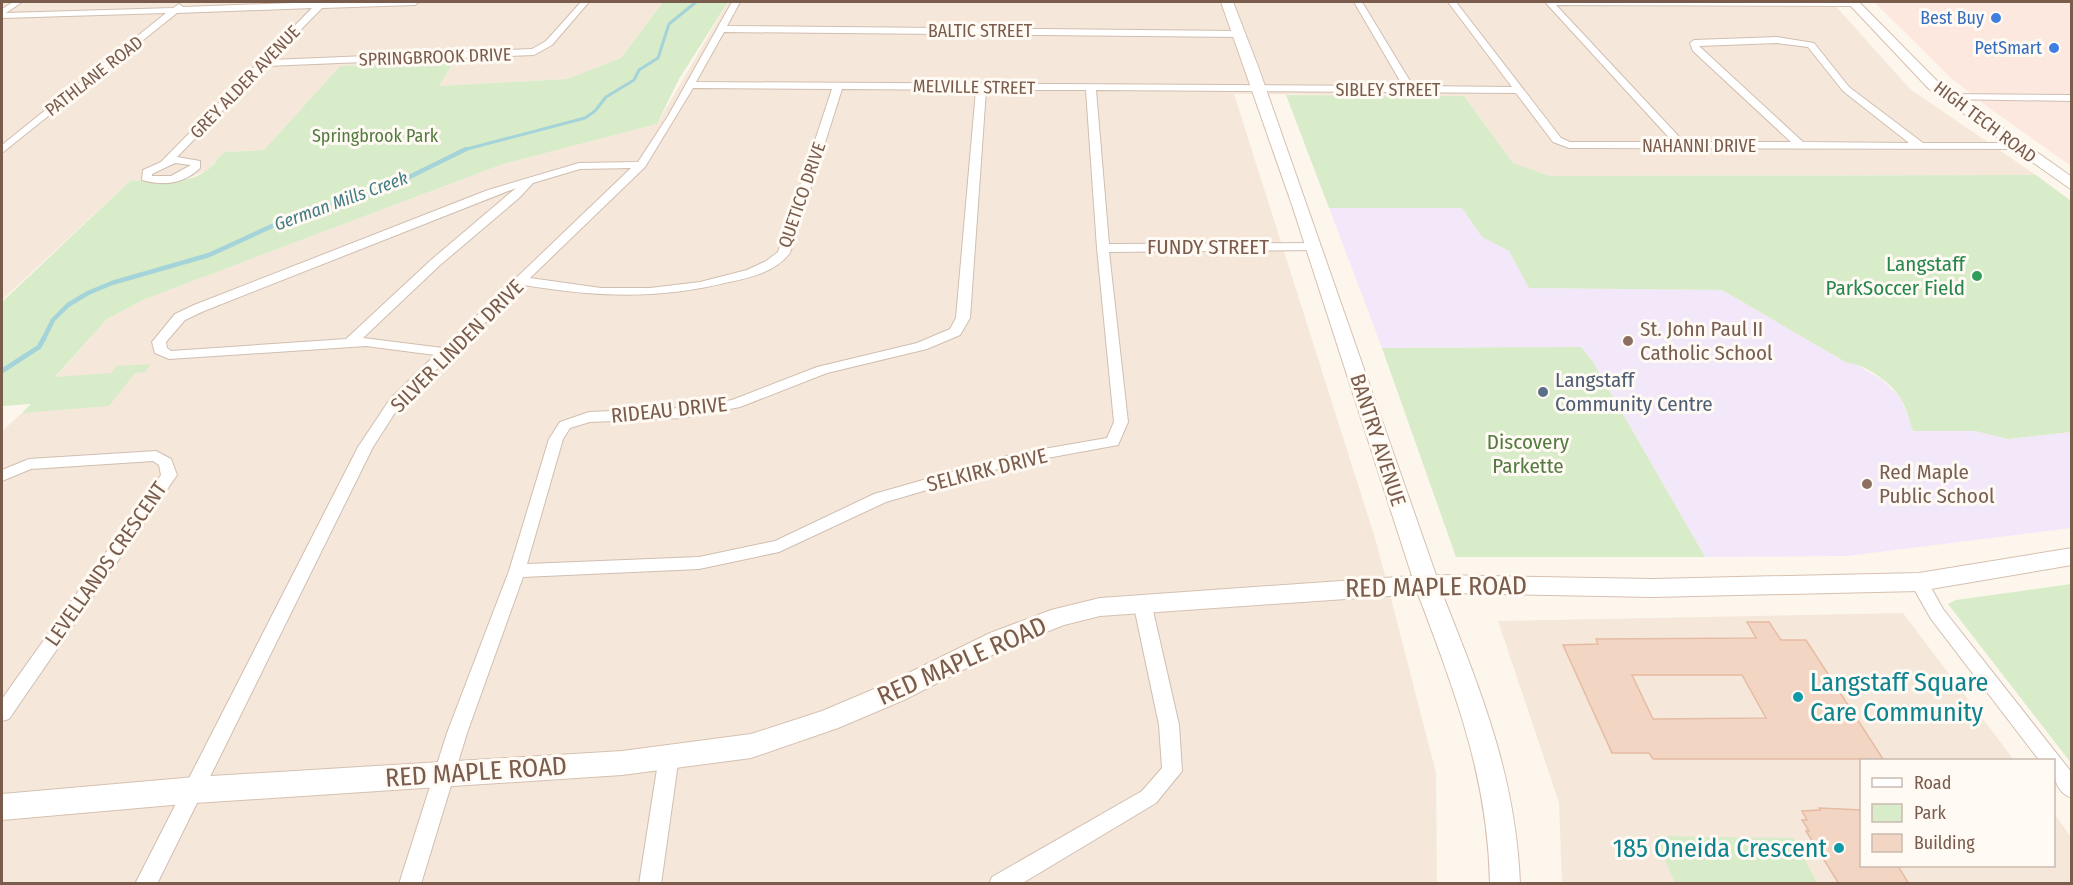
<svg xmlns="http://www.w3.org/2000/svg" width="2073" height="885" viewBox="0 0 2073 885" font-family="'Fira Sans Condensed',sans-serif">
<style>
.residential{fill:#f5e8da}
.commercial{fill:#fde8e0}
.education{fill:#f3e8fa}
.green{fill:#d8ecc9}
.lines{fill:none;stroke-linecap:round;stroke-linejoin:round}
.stream-far2{stroke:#a5d3da;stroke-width:3}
.stream-far1{stroke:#a5d3da;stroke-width:4.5}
.stream{stroke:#a5d3da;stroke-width:5}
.building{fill:#f3d5c3;stroke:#e6bba3;stroke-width:1.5;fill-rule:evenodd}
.street-casing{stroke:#d1beb0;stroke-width:2}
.secondary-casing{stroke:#d6c0b0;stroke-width:2}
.street{fill:#fff;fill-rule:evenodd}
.secondary{fill:#fff;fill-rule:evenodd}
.shop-dot{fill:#3f7fe0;stroke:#fffaf3;stroke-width:2}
.leisure-dot{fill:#2e9e5b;stroke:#fffaf3;stroke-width:2}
.education-dot{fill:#8d6e63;stroke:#fffaf3;stroke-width:2}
.service-dot{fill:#5c6f8a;stroke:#fffaf3;stroke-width:2}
.culture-dot{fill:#0f9aa8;stroke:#fffaf3;stroke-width:2}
.labels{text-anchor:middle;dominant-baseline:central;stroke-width:6;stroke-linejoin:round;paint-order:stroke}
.far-shop-label{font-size:18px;fill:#366cbe;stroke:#fffaf3;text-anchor:end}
.far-street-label{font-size:18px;fill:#7a5c4d;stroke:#fffaf3}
.far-park-label{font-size:18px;fill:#537a41;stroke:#fffaf3}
.far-water-label{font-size:18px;font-style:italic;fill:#437c86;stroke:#fffaf3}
.street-label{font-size:21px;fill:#7a5c4d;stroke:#fffaf3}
.leisure-label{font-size:21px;fill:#27864d;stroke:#fffaf3;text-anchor:end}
.education-label{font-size:21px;fill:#785e54;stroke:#fffaf3;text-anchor:start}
.service-label{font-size:21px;fill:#4e5e75;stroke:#fffaf3;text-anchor:start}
.park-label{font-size:21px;fill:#537a41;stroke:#fffaf3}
.near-street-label{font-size:26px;fill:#7a5c4d;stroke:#fffaf3}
.near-culture-label{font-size:26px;fill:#0d838f;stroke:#fffaf3;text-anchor:start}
</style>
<rect width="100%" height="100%" fill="#fdf6ec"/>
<g class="residential">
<polygon points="2,2 663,2 621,58 568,79 439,86 453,62 340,66 264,150 224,152 206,171 180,181 161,183 131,180 2,300"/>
<polygon points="728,2 1832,2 1910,89 2036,175 1550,176 1513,163 1464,96 1234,94 1375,538 1394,610 1436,773 1437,883 2,883 2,431 32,404 107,319 145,299 503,164 657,124"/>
<polygon points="1903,613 2014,760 1862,760 1862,866 2054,866 2054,813 2071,837 2071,883 1562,883 1559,803 1498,621"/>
</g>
<polygon class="commercial" points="1874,2 2071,2 2071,166 1989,108 1951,78"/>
<polygon class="education" points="1329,208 1462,208 1482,237 1509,251 1529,288 1722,290 1847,363 1854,363 1882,380 1901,398 1913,431 1975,431 2008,439 2071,432 2071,528 1847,556 1705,557 1593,362 1581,347 1382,348"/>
<g class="green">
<path d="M 663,2 L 728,2 L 679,79 L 657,124 L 503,164 L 145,299 L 107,319 L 55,377 L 111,373 L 117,366 L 151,364 L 145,372 L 135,373 L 109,406 L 22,413 L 31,404 L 2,406 L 2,302 L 131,180 C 156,182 186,186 207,170 C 213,166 218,158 224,152 L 264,150 L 340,66 L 454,61 L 439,86 L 567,79 L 621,58 Z"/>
<path d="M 1286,95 L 1464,96 L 1513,163 L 1550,176 L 2036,175 L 2071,201 L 2071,432 L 2008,439 L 1975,431 L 1913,431 C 1909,421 1907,409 1901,399 C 1893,384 1864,363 1847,363 L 1722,290 L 1529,288 L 1509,251 L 1482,237 L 1462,208 L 1329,208 Z"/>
<polygon points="1581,347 1593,362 1705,557 1456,557 1382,348"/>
<polygon points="2071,584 2072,584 2071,763 1948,604 1956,600"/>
<polygon points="1655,836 1794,838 1817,883 1675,883"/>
</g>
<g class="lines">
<polyline class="stream-far2" points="463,150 585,118 595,111 606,97 634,80 639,70 658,58 669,24 696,2"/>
<polyline class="stream-far1" points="43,340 53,320 68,305 88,293 112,283 209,255 307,210 359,198 387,188 466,149"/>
<polyline class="stream" points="2,371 39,347 44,338"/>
</g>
<g class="building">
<path d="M 1747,622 L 1769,622 L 1781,640 L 1806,640 L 1883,759 L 1653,759 L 1649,753 L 1612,753 L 1563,645 L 1598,644 L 1596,639 L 1756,638 ZM 1632,675 L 1742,675 L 1766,718 L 1653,719 Z"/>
<polygon points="1819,808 1862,810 1862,866 1898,866 1909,884 1839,884 1806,831 1809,831 1802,820 1807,820 1802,811 1820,810"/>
</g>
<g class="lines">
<defs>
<g id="street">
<path d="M 13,2 L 22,2 L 6,13 L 173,8 L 179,4 L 183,7 L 319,2 L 419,2 L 415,5 L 322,8 L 271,60 L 532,49 L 546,41 L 581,2 L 589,2 L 552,45 L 534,55 L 266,66 L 177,157 L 200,161 L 200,168 C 184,184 163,186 142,180 L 143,170 L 161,162 L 312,8 L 177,13 L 2,153 L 2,145 L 166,13 L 2,18 L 2,9 ZM 175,163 L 191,165 L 171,176 L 152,176 L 152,174 Z"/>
<path d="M 732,2 L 740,2 L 727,26 L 1239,31 L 1243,34 L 1239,37 L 724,32 L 696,82 L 1403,86 L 1354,2 L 1362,2 L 1413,86 L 1512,87 L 1448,2 L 1456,2 L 1561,138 L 1570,142 L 1673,142 L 1545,2 L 1858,2 L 1858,5 L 1855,6 L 1556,5 L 1684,142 L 1791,142 L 1693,51 L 1690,43 L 1694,40 L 1777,37 L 1814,43 L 1849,87 L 1923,143 L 2017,143 L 2022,146 L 2017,149 L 1569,148 L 1553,142 L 1516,93 L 1096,90 L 1109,244 L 1313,243 L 1317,244 L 1317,250 L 1109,252 L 1128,422 L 1118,445 L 1015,464 L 886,502 L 779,552 L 699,569 L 523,577 L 467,733 L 421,884 L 399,884 L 447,733 L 509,571 L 549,439 L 560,422 L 589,412 L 682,408 L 732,400 L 817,367 L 917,343 L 950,329 L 956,318 L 976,90 L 842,89 L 790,253 C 775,272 752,277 729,282 C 657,300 597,297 524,285 L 400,405 L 373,447 L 157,884 L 135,884 L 358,447 L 390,399 L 435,355 L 366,346 L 169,359 L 155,353 L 152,342 L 175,314 L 194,305 L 488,190 L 579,163 L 638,162 L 668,116 ZM 1777,43 L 1808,47 L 1843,91 L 1909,143 L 1803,142 L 1699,46 ZM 693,88 L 832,89 L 778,252 L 766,261 L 747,270 L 700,282 L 650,288 L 601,288 L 530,278 L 645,167 ZM 986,90 L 1086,90 L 1097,248 L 1114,422 L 1107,438 L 1014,454 L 874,494 L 775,541 L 699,557 L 527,564 L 563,439 L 570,428 L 590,422 L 682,418 L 740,407 L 827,373 L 927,349 L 960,335 L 970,318 ZM 631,168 L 443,348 L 363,338 L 439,266 L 519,198 L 533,183 L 580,169 ZM 516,188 L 431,260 L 346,339 L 171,351 L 167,348 L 166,342 L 185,320 L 204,311 Z"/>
<polygon points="1948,94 2072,95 2072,101 1945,99 1943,97"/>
<polygon points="156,451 171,459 177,475 9,719 2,721 2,699 161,475 159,465 153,461 31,469 2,481 2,470 29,459"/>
<path d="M 1919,576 L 1925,577 L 1943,609 L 2072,773 L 2072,798 C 2054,791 2054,776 2054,760 L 2039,760 L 1931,619 L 1910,582 L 1913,577 Z"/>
<polygon points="1142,595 1148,597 1151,602 1179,725 1182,771 1156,803 1021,884 989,884 992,877 1142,791 1162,768 1159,725 1133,602 1136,597"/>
<polygon points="669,747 676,750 679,756 661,884 639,884 659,756 662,750"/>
</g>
<g id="secondary">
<path d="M 1221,2 L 1233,2 L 1259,69 L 1436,575 L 1652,579 L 1919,573 L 2072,548 L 2072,565 L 1919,591 L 1652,597 L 1442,593 C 1481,691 1516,777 1520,884 L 1490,884 C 1488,777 1455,692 1418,594 L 1100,616 L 1064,625 L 1008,647 L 904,700 L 838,728 L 751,758 L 622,775 L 195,803 L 2,820 L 2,794 L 195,777 L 622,751 L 751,734 L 822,711 L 886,684 L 990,633 L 1051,610 L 1100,598 L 1412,576 L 1292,205 Z"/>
<polygon points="1847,2 1859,2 1939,83 2072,177 2072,190 1929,89"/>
</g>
</defs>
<use href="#street" class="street-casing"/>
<use href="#secondary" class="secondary-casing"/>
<use href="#street" class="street"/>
<use href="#secondary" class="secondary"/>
</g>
<g class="shop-dot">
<circle cx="1996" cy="18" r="6"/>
<circle cx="2054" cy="48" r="6"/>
</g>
<circle class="leisure-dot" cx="1977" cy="276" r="6"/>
<g class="education-dot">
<circle cx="1628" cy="341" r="6"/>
<circle cx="1867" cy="484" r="6"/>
</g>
<circle class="service-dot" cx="1543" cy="392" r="6"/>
<g class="culture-dot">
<circle cx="1798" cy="697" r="6"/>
<circle cx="1839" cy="848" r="6"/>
</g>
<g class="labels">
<g class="far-shop-label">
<text x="1984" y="18">Best Buy</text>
<text x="2042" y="48">PetSmart</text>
</g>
<g class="far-street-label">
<text x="980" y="31">BALTIC STREET</text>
<text transform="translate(435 57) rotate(-2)">SPRINGBROOK DRIVE</text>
<text transform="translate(94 76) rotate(-38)">PATHLANE ROAD</text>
<text transform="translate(245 82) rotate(-46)">GREY ALDER AVENUE</text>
<text transform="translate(974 87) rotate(1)">MELVILLE STREET</text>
<text x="1388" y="90">SIBLEY STREET</text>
<text transform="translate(1985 122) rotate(37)">HIGH TECH ROAD</text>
<text x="1699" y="146">NAHANNI DRIVE</text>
<text transform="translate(802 195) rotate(-71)">QUETICO DRIVE</text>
</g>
<g class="far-park-label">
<text x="375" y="136">Springbrook Park</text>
</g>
<g class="far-water-label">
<text transform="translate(341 201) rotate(-20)">German Mills Creek</text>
</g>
<g class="street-label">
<text x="1208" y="247">FUNDY STREET</text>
<text transform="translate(457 346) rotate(-45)">SILVER LINDEN DRIVE</text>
<text transform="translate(669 410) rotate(-6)">RIDEAU DRIVE</text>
<text transform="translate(1378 440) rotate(72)">BANTRY AVENUE</text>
<text transform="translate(987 470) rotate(-14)">SELKIRK DRIVE</text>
<text transform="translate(106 564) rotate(-55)">LEVELLANDS CRESCENT</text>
</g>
<g class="leisure-label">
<text x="1965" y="264">Langstaff<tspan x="1965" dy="24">ParkSoccer Field</tspan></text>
</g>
<g class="education-label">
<text x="1640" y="329">St. John Paul II<tspan x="1640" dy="24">Catholic School</tspan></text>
<text x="1879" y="472">Red Maple<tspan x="1879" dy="24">Public School</tspan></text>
</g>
<g class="service-label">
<text x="1555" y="380">Langstaff<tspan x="1555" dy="24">Community Centre</tspan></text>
</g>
<g class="park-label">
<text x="1528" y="442">Discovery<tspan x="1528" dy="24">Parkette</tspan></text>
</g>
<g class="near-street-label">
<text transform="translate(1436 587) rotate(-1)">RED MAPLE ROAD</text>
<text transform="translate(962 661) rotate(-24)">RED MAPLE ROAD</text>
<text transform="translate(476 772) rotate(-4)">RED MAPLE ROAD</text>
</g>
<g class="near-culture-label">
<text x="1810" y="682">Langstaff Square<tspan x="1810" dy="30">Care Community</tspan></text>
<text x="1827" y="848" text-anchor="end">185 Oneida Crescent</text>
</g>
</g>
<rect width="2073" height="885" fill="none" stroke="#7a5c4d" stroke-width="6"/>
<rect x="1860" y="759" width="195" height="108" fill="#fffaf3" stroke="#cabbb1" stroke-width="1.5"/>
<rect x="1872" y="778" width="30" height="9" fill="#ffffff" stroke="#cabbb1" stroke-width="1.5"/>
<text x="1914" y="789" font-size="18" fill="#7a5c4d">Road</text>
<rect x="1872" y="804" width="30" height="18" fill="#d8ecc9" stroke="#cabbb1" stroke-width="1.5"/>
<text x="1914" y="819" font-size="18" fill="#7a5c4d">Park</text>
<rect x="1872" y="834" width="30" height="18" fill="#f3d5c3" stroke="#cabbb1" stroke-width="1.5"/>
<text x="1914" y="849" font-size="18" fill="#7a5c4d">Building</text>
</svg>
